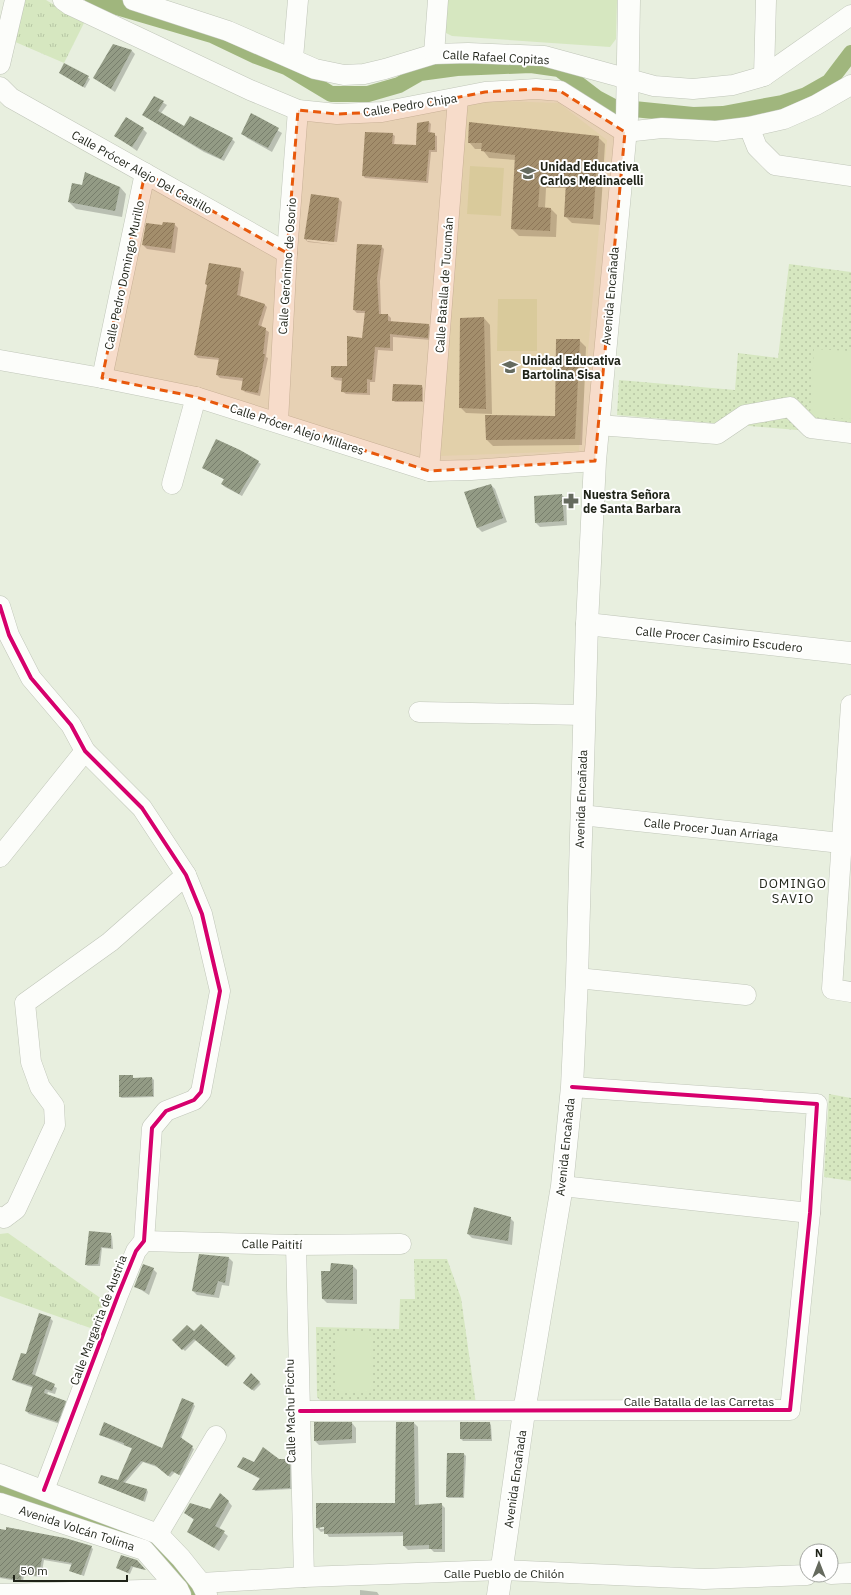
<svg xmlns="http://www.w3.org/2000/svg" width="851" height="1595" viewBox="0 0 851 1595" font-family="'IBM Plex Sans',sans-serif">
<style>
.built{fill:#e2eed3}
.grass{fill:url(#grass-tufts)}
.park{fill:url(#park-dots)}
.pitch{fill:#d6e7c0}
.shadow{fill:#0003;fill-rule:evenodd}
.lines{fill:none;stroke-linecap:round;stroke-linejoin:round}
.canal{stroke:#a0b67d;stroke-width:16}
.building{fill:url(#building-hatch)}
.minor-casing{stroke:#c0c6b9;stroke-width:21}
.major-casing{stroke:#c0c6b9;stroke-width:23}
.minor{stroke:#fcfdfa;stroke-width:20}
.major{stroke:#fcfdfa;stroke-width:22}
.cycleway-casing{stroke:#fff;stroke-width:6}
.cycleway{stroke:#d6006c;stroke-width:4}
.marked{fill:#e8590c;fill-opacity:0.2;stroke:#e8590c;stroke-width:3;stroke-dasharray:8 5;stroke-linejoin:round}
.labels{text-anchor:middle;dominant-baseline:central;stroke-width:4;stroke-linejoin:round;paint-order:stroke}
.street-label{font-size:12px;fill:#1f2318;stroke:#fff}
.poi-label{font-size:12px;font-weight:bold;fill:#1f2318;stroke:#fff;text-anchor:start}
.neighbourhood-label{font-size:13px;letter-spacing:1px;fill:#1f2318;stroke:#fff}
</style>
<defs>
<pattern id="grass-tufts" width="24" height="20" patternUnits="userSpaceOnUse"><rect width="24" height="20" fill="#d6e7c0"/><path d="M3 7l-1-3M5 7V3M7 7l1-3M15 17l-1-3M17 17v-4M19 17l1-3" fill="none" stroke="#b7c6a4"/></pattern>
<pattern id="park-dots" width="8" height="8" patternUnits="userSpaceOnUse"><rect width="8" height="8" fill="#d6e7c0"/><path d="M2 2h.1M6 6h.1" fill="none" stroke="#b7c6a4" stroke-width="1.8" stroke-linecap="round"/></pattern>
<pattern id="building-hatch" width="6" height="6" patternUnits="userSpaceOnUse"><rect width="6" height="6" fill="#939b85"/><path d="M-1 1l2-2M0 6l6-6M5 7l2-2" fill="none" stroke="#777e6c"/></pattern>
</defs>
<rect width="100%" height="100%" fill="#e8efdf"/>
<polygon class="built" points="467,100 559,103 607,140 579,451 440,456"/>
<g class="grass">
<polygon points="24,0 46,0 84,23 64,63 13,41"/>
<polygon points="8,1233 106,1302 96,1330 0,1296 0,1234"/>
</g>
<g class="park">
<polygon points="789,264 851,272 851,426 814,423 797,430 617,415 619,380 735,390 738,353 778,358"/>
<polygon points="829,1094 851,1098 851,1181 824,1177"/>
<polygon points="414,1259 447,1259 461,1298 476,1404 324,1404 317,1397 316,1327 399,1329 400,1299 415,1299"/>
</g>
<g class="pitch">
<polygon points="445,0 617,0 616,39 610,47 452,36 442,31"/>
<polygon points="470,166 504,168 501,216 467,214"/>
<polygon points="498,299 537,299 537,351 497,351"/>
<polygon points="814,349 851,351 851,419 810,417"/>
<polygon points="335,1333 371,1333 371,1391 336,1391"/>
</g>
<g class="shadow">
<polygon points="131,50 135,54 115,92 94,78"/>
<polygon points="65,64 90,79 85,88 62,74"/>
<polygon points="154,97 167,105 161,113 185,127 232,139 235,142 224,161 204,152 146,117 143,114"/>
<polygon points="251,115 282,133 272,152 247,138 243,134"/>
<polygon points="429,122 431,124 430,134 437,136 437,152 431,152 428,183 365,178 363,175 392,134 395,136 394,145 417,146"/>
<polygon points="143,129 147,133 137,151 116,136"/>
<polygon points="598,137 605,144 600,225 572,223 565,216 566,188 546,188 545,208 551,209 557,215 556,237 519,236 512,229 516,160 489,158 482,149 475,149 469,142"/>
<polygon points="83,186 120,187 126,194 122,217 76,209 69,202"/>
<polygon points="339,199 342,202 337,242 307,239 307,241 337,245 308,242 305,239"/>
<polygon points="174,224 178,228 175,253 147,249 143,245 163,226"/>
<polygon points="381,246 384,249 380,281 381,315 388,315 391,318 391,322 428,325 432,328 431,340 393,337 393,351 378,350 375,382 370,382 370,395 346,394 342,391 343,381 335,380 332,377 332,367 348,367 363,339 366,313 357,313 354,310"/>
<polygon points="240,269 244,272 240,297 264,304 267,307 261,327 269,332 266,357 268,358 260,396 245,392 242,389 243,381 220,378 217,375 220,360 198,358 195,355"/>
<polygon points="484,318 490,325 492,414 466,413 460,407"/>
<polygon points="579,340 586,347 582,445 493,446 486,439 556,417"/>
<polygon points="422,386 423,388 423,402 395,402 393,400"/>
<polygon points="258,462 261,464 242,496 225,487 222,484 225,480 204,468"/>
<polygon points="491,485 495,489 507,522 482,532 478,528 466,493"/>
<polygon points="562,495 566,499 567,525 540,527 536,523"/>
<polygon points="132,1076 134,1079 152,1078 154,1080 154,1097 122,1098 120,1097"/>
<polygon points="510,1218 514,1222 512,1245 472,1238 468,1234"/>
<polygon points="110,1234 112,1236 113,1249 102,1248 100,1266 88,1266 86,1265"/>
<polygon points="229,1258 233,1262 229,1286 222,1285 219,1298 197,1295 193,1291"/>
<polygon points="353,1266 357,1270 357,1304 327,1303 323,1299 331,1272"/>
<polygon points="153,1269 157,1273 149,1295 135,1286"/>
<polygon points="50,1318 53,1321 35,1376 57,1388 55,1394 48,1392 47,1395 65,1401 68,1404 60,1424 29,1414 26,1411 34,1388 16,1382 13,1379"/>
<polygon points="201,1325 236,1358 228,1367 196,1340 185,1351 173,1340 194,1332"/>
<polygon points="251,1375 261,1384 254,1391 244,1383"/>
<polygon points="193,1404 195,1406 181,1439 194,1449 181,1476 175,1472 170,1477 157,1467 143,1462 125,1483 147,1490 148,1492 145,1502 99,1483 119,1481 133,1449 100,1435 163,1450"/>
<polygon points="352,1423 356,1428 356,1443 319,1445 315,1441"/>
<path d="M 397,1423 L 414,1423 L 418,1427 L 419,1506 L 441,1504 L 445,1508 L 445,1552 L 434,1552 L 431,1549 L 408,1550 L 404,1546 L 404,1536 L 329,1537 L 325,1531 L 321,1532 L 317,1528 L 317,1504 L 396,1504 ZM 329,1526 L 329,1528 L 320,1529 L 320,1527 Z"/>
<polygon points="489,1423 491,1425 492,1441 463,1441 461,1439"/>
<polygon points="464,1454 466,1456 464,1498 448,1498 447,1497"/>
<polygon points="278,1460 289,1460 291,1462 292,1489 255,1491 254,1489 260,1479 240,1468 254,1463"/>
<polygon points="228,1501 232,1506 219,1529 228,1536 219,1551 188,1531 194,1520 185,1513 211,1510"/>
<polygon points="0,1530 91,1547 93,1549 84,1576 71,1571 73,1565 44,1560 41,1577 24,1575 23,1582 0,1578"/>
<polygon points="137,1561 145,1570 133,1567 130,1574 119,1569"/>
<polygon points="360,1590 377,1592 379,1595 360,1595"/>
</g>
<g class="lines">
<g class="canal">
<polyline points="93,0 212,35 256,56 286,67 331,94 368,94 399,85 420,73 457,68 531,65 559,69 597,98 614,107 693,115 723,114 782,103 806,95 829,82 851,53"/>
<polyline points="0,1488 157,1545 193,1595"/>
</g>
</g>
<g class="building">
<polygon points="113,44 132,50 111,89 93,78"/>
<polygon points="64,63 89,76 83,87 59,73"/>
<polygon points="154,96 164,101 158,111 184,126 190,116 233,138 221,159 201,149 142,115"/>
<polygon points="251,113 279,128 268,148 241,134"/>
<polygon points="126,117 144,128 132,147 114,136"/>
<polygon points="429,121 428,132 435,133 435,150 429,150 426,181 362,176 365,132 393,133 392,144 416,145 417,123"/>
<polygon points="469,122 599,136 593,219 564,217 566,182 540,182 538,207 551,208 550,231 511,229 515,155 481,151 482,143 468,143"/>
<polygon points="85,172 120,187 115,211 68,202 72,183 82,185"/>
<polygon points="311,194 339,198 334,242 304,239"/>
<polygon points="163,222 175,223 171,249 142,245 146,223 162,225"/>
<polygon points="357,244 382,245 377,278 379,314 388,314 388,321 429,324 428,338 390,334 390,348 375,347 372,380 367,379 367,393 341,392 342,378 331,377 331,366 347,366 347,336 362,338 365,311 353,310"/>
<polygon points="209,263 241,268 237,295 265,304 258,325 266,328 263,354 265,354 258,393 241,390 243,378 216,375 219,358 194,355 207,285 205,284"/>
<polygon points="484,317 486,409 459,408 460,318"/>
<polygon points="556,339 580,339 575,439 486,440 485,415 555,416"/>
<polygon points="393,384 422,385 422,401 392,401"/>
<polygon points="216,439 240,450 259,461 239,494 221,484 224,479 202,468"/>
<polygon points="491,484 503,518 477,528 464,492"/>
<polygon points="562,494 564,521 535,523 534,496"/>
<polygon points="119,1075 133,1075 133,1078 152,1077 153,1096 119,1097"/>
<polygon points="474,1207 511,1217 508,1241 467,1234"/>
<polygon points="89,1231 111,1233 111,1248 101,1247 98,1264 85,1265"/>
<polygon points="199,1254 229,1257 225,1283 218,1281 214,1295 192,1291"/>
<polygon points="331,1263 353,1265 353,1300 322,1299 321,1271 330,1271"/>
<polygon points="143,1264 154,1268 145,1291 134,1287"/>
<polygon points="39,1313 51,1317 32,1374 55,1384 52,1391 45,1389 44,1393 66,1401 58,1422 25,1411 33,1386 12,1380 21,1353 26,1354"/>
<polygon points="201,1324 235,1356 226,1366 194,1339 182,1350 172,1340 187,1325 194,1331"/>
<polygon points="251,1373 260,1382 252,1390 243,1383"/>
<polygon points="182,1398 194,1403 180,1437 193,1446 179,1475 172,1471 168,1476 155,1465 141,1461 123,1482 147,1489 143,1501 98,1483 101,1475 118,1480 132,1448 124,1445 124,1443 99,1435 104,1422 162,1448"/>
<polygon points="314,1422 352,1422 352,1439 314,1441"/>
<polygon points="396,1422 414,1422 415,1505 442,1503 442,1549 429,1549 429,1545 403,1546 403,1532 324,1534 324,1527 316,1528 316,1503 395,1503"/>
<polygon points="460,1422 490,1422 491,1439 460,1439"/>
<polygon points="263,1447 279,1459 290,1459 290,1488 252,1490 260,1478 237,1467 243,1457 254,1462"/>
<polygon points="447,1453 464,1453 463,1497 446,1497"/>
<polygon points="220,1493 229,1501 215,1526 225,1531 214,1548 187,1532 194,1519 184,1513 190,1503 210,1509"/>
<polygon points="6,1527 65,1538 92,1546 81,1575 69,1571 72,1563 42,1558 39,1576 22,1573 21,1580 0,1577 0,1529 6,1530"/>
<polygon points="121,1555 137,1560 146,1570 131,1566 128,1573 116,1568"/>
</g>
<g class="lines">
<defs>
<g id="minor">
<polyline points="63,0 70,5 250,90 298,110 337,114 382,112 485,92 536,89 560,91 625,132 662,128 716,131 749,127 784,119 816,105 851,85"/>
<polyline points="133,0 228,31 315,69 344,75 364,74 385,69 434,54 468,53 544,56 654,86 693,89 733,85 764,76 851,15"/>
<polyline points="434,54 438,0"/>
<polyline points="293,58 298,0"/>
<polyline points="0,64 15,0"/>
<polyline points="764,76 766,0"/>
<polyline points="0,87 11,98 287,253"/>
<polyline points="749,127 757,147 775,165 851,176"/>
<polyline points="0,360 102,378 196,397 429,471 471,470 595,461"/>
<polyline points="102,378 145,173"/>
<polyline points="278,422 287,253 298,110"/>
<polyline points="598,425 717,434 745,415 790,407 811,428 851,433"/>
<polyline points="429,471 458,98"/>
<polyline points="172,484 196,397"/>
<polyline points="0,606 9,635 31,678 71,725 85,751 142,808 186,875 202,914 220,991 201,1092 194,1100 166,1111 152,1128 144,1241 136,1251 118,1295 44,1490"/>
<polyline points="851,705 832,989 851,992"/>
<polyline points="419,712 584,715"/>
<polyline points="581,815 841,843"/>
<polyline points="0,857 85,751"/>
<polyline points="577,978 746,995"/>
<polyline points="562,1186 810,1213"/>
<polyline points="0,1217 4,1218 16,1209 55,1125 54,1106 40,1087 31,1062 25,1003 110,942 186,875"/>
<polyline points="144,1241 296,1245 401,1244"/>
<polyline points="296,1245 304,1577"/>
<polyline points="300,1411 790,1410 810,1213 817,1104 572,1087"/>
<polyline points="0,1474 158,1534 181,1558 201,1583 207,1595"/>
<polyline points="0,1503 144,1550 178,1589 181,1595"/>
<polyline points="158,1534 216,1436"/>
<polyline points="831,1574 851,1573"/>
<polyline points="201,1583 304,1577 502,1570 704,1579 807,1575"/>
<polyline points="0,1594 178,1589"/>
</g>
<g id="major">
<polyline points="587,624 851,653"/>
<polyline points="498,1595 524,1412 562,1186 572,1087 577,978 587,624 595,461 627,118 629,0"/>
</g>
</defs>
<use href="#minor" class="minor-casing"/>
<use href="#major" class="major-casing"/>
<use href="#minor" class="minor"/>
<use href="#major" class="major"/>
<defs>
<g id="cycleway">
<polyline points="0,606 9,635 31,678 71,725 85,751 142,808 186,875 202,914 220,991 201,1092 194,1100 166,1111 152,1128 144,1241 136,1251 118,1295 44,1490"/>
<polyline points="300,1411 790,1410 810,1213 817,1104 572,1087"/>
</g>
</defs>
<use href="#cycleway" class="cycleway-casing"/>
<use href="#cycleway" class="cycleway"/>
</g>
<path class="marked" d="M 536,89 L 560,91 L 625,132 L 595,461 L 429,471 L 196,397 L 102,378 L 145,173 L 287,253 L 298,110 L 337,114 L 382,112 L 485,92 Z"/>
<defs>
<symbol id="school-bare" viewBox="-9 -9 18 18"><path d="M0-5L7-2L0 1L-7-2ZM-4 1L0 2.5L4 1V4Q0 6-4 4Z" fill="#656a5e" stroke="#fff" stroke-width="2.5" paint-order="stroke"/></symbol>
<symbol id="pharmacy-bare" viewBox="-9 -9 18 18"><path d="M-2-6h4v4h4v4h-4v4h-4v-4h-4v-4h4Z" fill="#656a5e" stroke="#fff" stroke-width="2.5" paint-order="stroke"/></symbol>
</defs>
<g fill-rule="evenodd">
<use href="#school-bare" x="517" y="162" width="22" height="22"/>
<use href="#school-bare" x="499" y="356" width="22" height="22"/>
<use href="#pharmacy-bare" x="560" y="490" width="22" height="22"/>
</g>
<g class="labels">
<g class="street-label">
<text transform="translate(496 57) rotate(3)">Calle Rafael Copitas</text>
<text transform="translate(410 105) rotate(-9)">Calle Pedro Chipa</text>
<text transform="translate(142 172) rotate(29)">Calle Prócer Alejo Del Castillo</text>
<text transform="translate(287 266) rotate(-86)">Calle Gerónimo de Osorio</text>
<text transform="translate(124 275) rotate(-78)">Calle Pedro Domingo Murillo</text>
<text transform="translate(444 285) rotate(-86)">Calle Batalla de Tucumán</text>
<text transform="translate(610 296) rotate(-85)">Avenida Encañada</text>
<text transform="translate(297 429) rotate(18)">Calle Prócer Alejo Millares</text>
<text transform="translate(719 639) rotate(6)">Calle Procer Casimiro Escudero</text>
<text transform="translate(581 799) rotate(-88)">Avenida Encañada</text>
<text transform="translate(711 829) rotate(6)">Calle Procer Juan Arriaga</text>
<text transform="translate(565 1147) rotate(-84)">Avenida Encañada</text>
<text transform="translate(272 1244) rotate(1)">Calle Paitití</text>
<text transform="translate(98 1320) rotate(-69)">Calle Margarita de Austria</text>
<text x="699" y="1401">Calle Batalla de las Carretas</text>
<text transform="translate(290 1411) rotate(-91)">Calle Machu Picchu</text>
<text transform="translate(515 1479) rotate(-82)">Avenida Encañada</text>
<text transform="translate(77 1528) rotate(18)">Avenida Volcán Tolima</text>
<text x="504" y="1573">Calle Pueblo de Chilón</text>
</g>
<g class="poi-label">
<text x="540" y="166">Unidad Educativa<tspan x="540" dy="14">Carlos Medinacelli</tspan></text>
<text x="522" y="360">Unidad Educativa<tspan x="522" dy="14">Bartolina Sisa</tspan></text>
<text x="583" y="494">Nuestra Señora<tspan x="583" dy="14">de Santa Barbara</tspan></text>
</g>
<g class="neighbourhood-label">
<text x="793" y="883">DOMINGO<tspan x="793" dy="15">SAVIO</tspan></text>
</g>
</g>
<g transform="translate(819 1563)"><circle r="19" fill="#ffffff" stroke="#a5a7a3"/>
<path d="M0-3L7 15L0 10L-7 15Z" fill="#656a5e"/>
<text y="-6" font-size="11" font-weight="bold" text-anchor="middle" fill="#1f2318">N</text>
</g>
<path d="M14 1575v6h113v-6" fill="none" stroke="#1f2318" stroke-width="2"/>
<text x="20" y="1575" font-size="12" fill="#1f2318" stroke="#ffffff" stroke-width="3" paint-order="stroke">50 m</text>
</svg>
